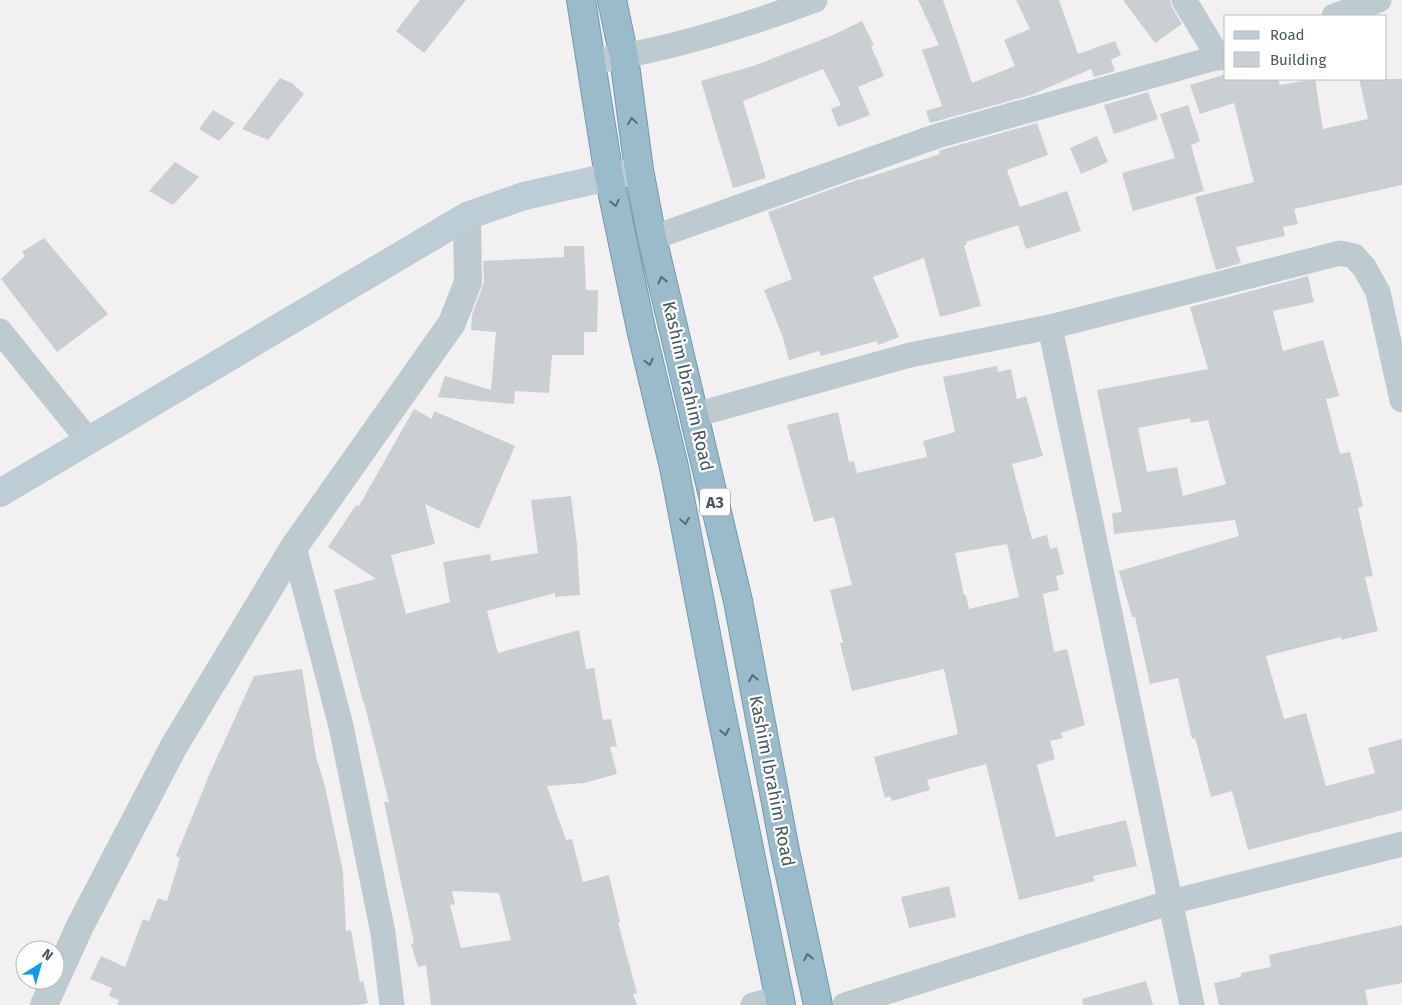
<svg xmlns="http://www.w3.org/2000/svg" width="1402" height="1005" viewBox="0 0 1402 1005" font-family="'Fira Sans',sans-serif">
<style>
.building{fill:#cacfd3;fill-rule:evenodd}
.lines{fill:none;stroke-linecap:round;stroke-linejoin:round}
.trunk-casing{stroke:#709aae;stroke-width:30}
.minor{stroke:#bdcbd1;stroke-width:25}
.tertiary{stroke:#bdcbd1;stroke-width:28}
.secondary{stroke:#bdcdd5;stroke-width:28}
.trunk{stroke:#9abbca;stroke-width:28}
.oneway{stroke:#586d75}
.labels{text-anchor:middle;dominant-baseline:central;stroke-width:4.5;stroke-linejoin:round;paint-order:stroke}
.shield{fill:#fff;stroke:#7e8b90;stroke-width:1}
.shield-label{font-size:16px;font-weight:bold;fill:#475960}
.street-label{font-size:18px;fill:#475960;stroke:#fff}
</style>
<rect width="100%" height="100%" fill="#f3f0f1"/>
<g class="building">
<polygon points="420,0 466,0 424,53 396,31"/>
<polygon points="918,0 943,0 972,83 1015,66 1004,40 1030,29 1016,0 1059,0 1078,54 1115,41 1121,55 1111,60 1115,71 1094,77 1091,69 1031,95 930,123 926,111 942,106 922,50 939,45"/>
<polygon points="1123,0 1170,0 1172,7 1182,24 1155,43"/>
<polygon points="862,21 874,45 871,46 884,76 858,87 870,115 838,127 831,109 841,105 823,69 743,101 766,178 733,188 701,81 753,66 831,36"/>
<polygon points="1226,74 1226,79 1278,79 1280,85 1315,79 1323,129 1368,119 1359,79 1402,79 1402,185 1294,209 1298,224 1283,227 1285,236 1236,247 1241,263 1216,270 1195,197 1254,182 1234,103 1200,114 1190,85"/>
<polygon points="280,78 292,83 304,94 268,140 242,129"/>
<polygon points="1148,92 1158,119 1114,134 1104,105"/>
<polygon points="1188,105 1200,141 1191,145 1204,191 1133,211 1122,173 1175,158 1160,114"/>
<polygon points="213,110 235,123 219,141 199,129"/>
<polygon points="1037,123 1048,155 1007,170 1020,207 1067,191 1081,231 1026,249 1018,225 966,242 967,244 964,246 981,306 940,317 924,258 873,277 899,337 878,345 877,341 821,356 819,351 789,360 782,335 764,290 792,279 768,212 860,179 860,180 940,154 939,151 941,150"/>
<polygon points="1097,136 1108,162 1081,174 1070,148"/>
<polygon points="175,162 199,177 173,205 149,191"/>
<polygon points="44,238 108,314 57,352 1,279 25,256 22,252"/>
<polygon points="564,246 584,246 586,290 598,290 597,332 584,332 584,355 552,355 549,393 515,391 514,404 438,397 445,376 491,390 496,332 471,330 472,315 484,282 483,261 564,257"/>
<path d="M 1308,276 L 1314,302 L 1273,311 L 1283,351 L 1323,340 L 1339,396 L 1326,399 L 1340,454 L 1350,452 L 1363,506 L 1358,508 L 1373,576 L 1365,577 L 1378,631 L 1341,640 L 1341,637 L 1266,656 L 1284,719 L 1306,713 L 1326,786 L 1375,773 L 1368,748 L 1402,739 L 1402,810 L 1248,850 L 1232,791 L 1211,797 L 1195,738 L 1192,739 L 1178,678 L 1150,684 L 1135,617 L 1132,617 L 1119,571 L 1239,536 L 1235,520 L 1114,534 L 1112,513 L 1122,512 L 1097,390 L 1208,369 L 1190,307 ZM 1190,418 L 1191,423 L 1208,420 L 1226,484 L 1183,496 L 1177,467 L 1147,472 L 1138,428 Z"/>
<path d="M 997,366 L 998,372 L 1011,369 L 1017,399 L 1026,396 L 1043,456 L 1012,464 L 1032,539 L 1047,535 L 1050,549 L 1057,547 L 1064,574 L 1056,576 L 1059,590 L 1043,594 L 1054,652 L 1067,649 L 1085,725 L 1061,733 L 1063,738 L 1050,741 L 1055,759 L 1037,765 L 1056,837 L 1126,820 L 1137,866 L 1093,876 L 1095,881 L 1019,900 L 986,764 L 927,780 L 930,790 L 892,801 L 890,796 L 885,798 L 874,757 L 958,734 L 944,669 L 852,691 L 840,643 L 843,643 L 830,590 L 852,585 L 834,517 L 814,522 L 787,425 L 838,412 L 849,462 L 854,461 L 857,473 L 927,457 L 923,441 L 955,432 L 943,377 ZM 1007,544 L 1019,597 L 969,609 L 966,595 L 964,595 L 955,553 Z"/>
<path d="M 414,409 L 432,419 L 434,411 L 515,446 L 479,529 L 425,504 L 435,544 L 391,555 L 406,614 L 450,602 L 443,562 L 490,554 L 491,561 L 538,553 L 531,500 L 571,496 L 577,545 L 580,595 L 555,597 L 555,593 L 487,611 L 498,653 L 579,630 L 586,669 L 594,668 L 603,720 L 611,719 L 617,746 L 610,747 L 617,774 L 584,783 L 547,786 L 566,840 L 572,839 L 583,882 L 609,875 L 620,922 L 618,923 L 637,993 L 633,994 L 637,1005 L 431,1005 L 426,965 L 418,967 L 411,944 L 414,943 L 384,802 L 389,802 L 364,702 L 363,702 L 334,590 L 376,579 L 328,547 L 356,505 L 359,506 ZM 452,891 L 499,893 L 511,940 L 461,948 L 450,905 L 455,904 Z"/>
<polygon points="302,669 316,757 325,786 343,872 346,931 351,930 360,982 363,981 368,1003 357,1005 117,1005 119,1000 109,996 112,988 90,979 101,956 125,967 143,919 149,921 158,898 167,901 180,858 176,856 210,773 254,676"/>
<polygon points="949,886 956,917 909,928 901,897"/>
<polygon points="1402,925 1402,983 1365,990 1368,1005 1219,1005 1214,983 1241,977 1241,973 1271,967 1269,955"/>
<polygon points="1146,981 1153,1005 1083,1005 1082,999"/>
</g>
<g class="lines">
<defs>
<g id="trunk">
<polyline points="581,0 609,176 641,329 674,467 719,702 781,1005"/>
<polyline points="612,0 624,57 639,170 652,238 738,601 785,851 818,1005"/>
</g>
</defs>
<use href="#trunk" class="trunk-casing"/>
<g class="minor">
<polyline points="1184,0 1219,58"/>
<polyline points="1334,16 1379,0"/>
<path d="M 591,62 C 667,50 743,27 815,0"/>
<polyline points="652,238 937,136 1226,55"/>
<polyline points="1050,327 1192,1005"/>
<polyline points="0,331 89,441"/>
<polyline points="695,415 910,355 1050,327 1340,253 1354,256 1364,267 1378,292 1402,400"/>
<polyline points="294,547 341,726 383,933 392,1005"/>
<polyline points="753,1005 779,998"/>
<polyline points="845,1005 1171,902 1402,844"/>
</g>
<polyline class="tertiary" points="44,1005 80,926 174,746 294,547 452,323 468,282 467,216"/>
<polyline class="secondary" points="0,493 467,216 524,196 639,170"/>
<use href="#trunk" class="trunk"/>
</g>
<defs><path id="oneway-chevron" d="M-2-3.5L2.5 0L-2 3.5" fill="none" stroke-width="1.6" stroke-linecap="round" stroke-linejoin="round" transform="scale(1.25)"/></defs>
<g class="oneway">
<use href="#oneway-chevron" transform="translate(632 121) rotate(-98)"/>
<use href="#oneway-chevron" transform="translate(615 203) rotate(78)"/>
<use href="#oneway-chevron" transform="translate(662 280) rotate(-104)"/>
<use href="#oneway-chevron" transform="translate(649 362) rotate(77)"/>
<use href="#oneway-chevron" transform="translate(685 521) rotate(79)"/>
<use href="#oneway-chevron" transform="translate(753 678) rotate(-101)"/>
<use href="#oneway-chevron" transform="translate(725 732) rotate(79)"/>
<use href="#oneway-chevron" transform="translate(808 957) rotate(-102)"/>
</g>
<g class="labels">
<rect class="shield" x="700" y="488.5" width="30" height="27" rx="4"/>
<g class="shield-label">
<text x="715" y="502">A3</text>
</g>
<g class="street-label">
<text transform="translate(688 386) rotate(77)">Kashim Ibrahim Road</text>
<text transform="translate(772 781) rotate(79)">Kashim Ibrahim Road</text>
</g>
</g>
<rect x="1224" y="15" width="162" height="65" fill="#ffffff" stroke="#b5bdbf"/>
<rect x="1234" y="31" width="25" height="8" fill="#bdcdd5" stroke="#b5bdbf"/>
<text x="1270" y="40" font-size="15" fill="#475960">Road</text>
<rect x="1234" y="52" width="25" height="15" fill="#cacfd3" stroke="#b5bdbf"/>
<text x="1270" y="65" font-size="15" fill="#475960">Building</text>
<g transform="translate(40 965) rotate(37)"><circle r="24" fill="#ffffff" stroke="#b5bdbf"/>
<path d="M0-4L9 19L0 12L-9 19Z" fill="#0b9df2"/>
<text y="-8" font-size="14" font-weight="bold" text-anchor="middle" fill="#475960">N</text>
</g>
</svg>
